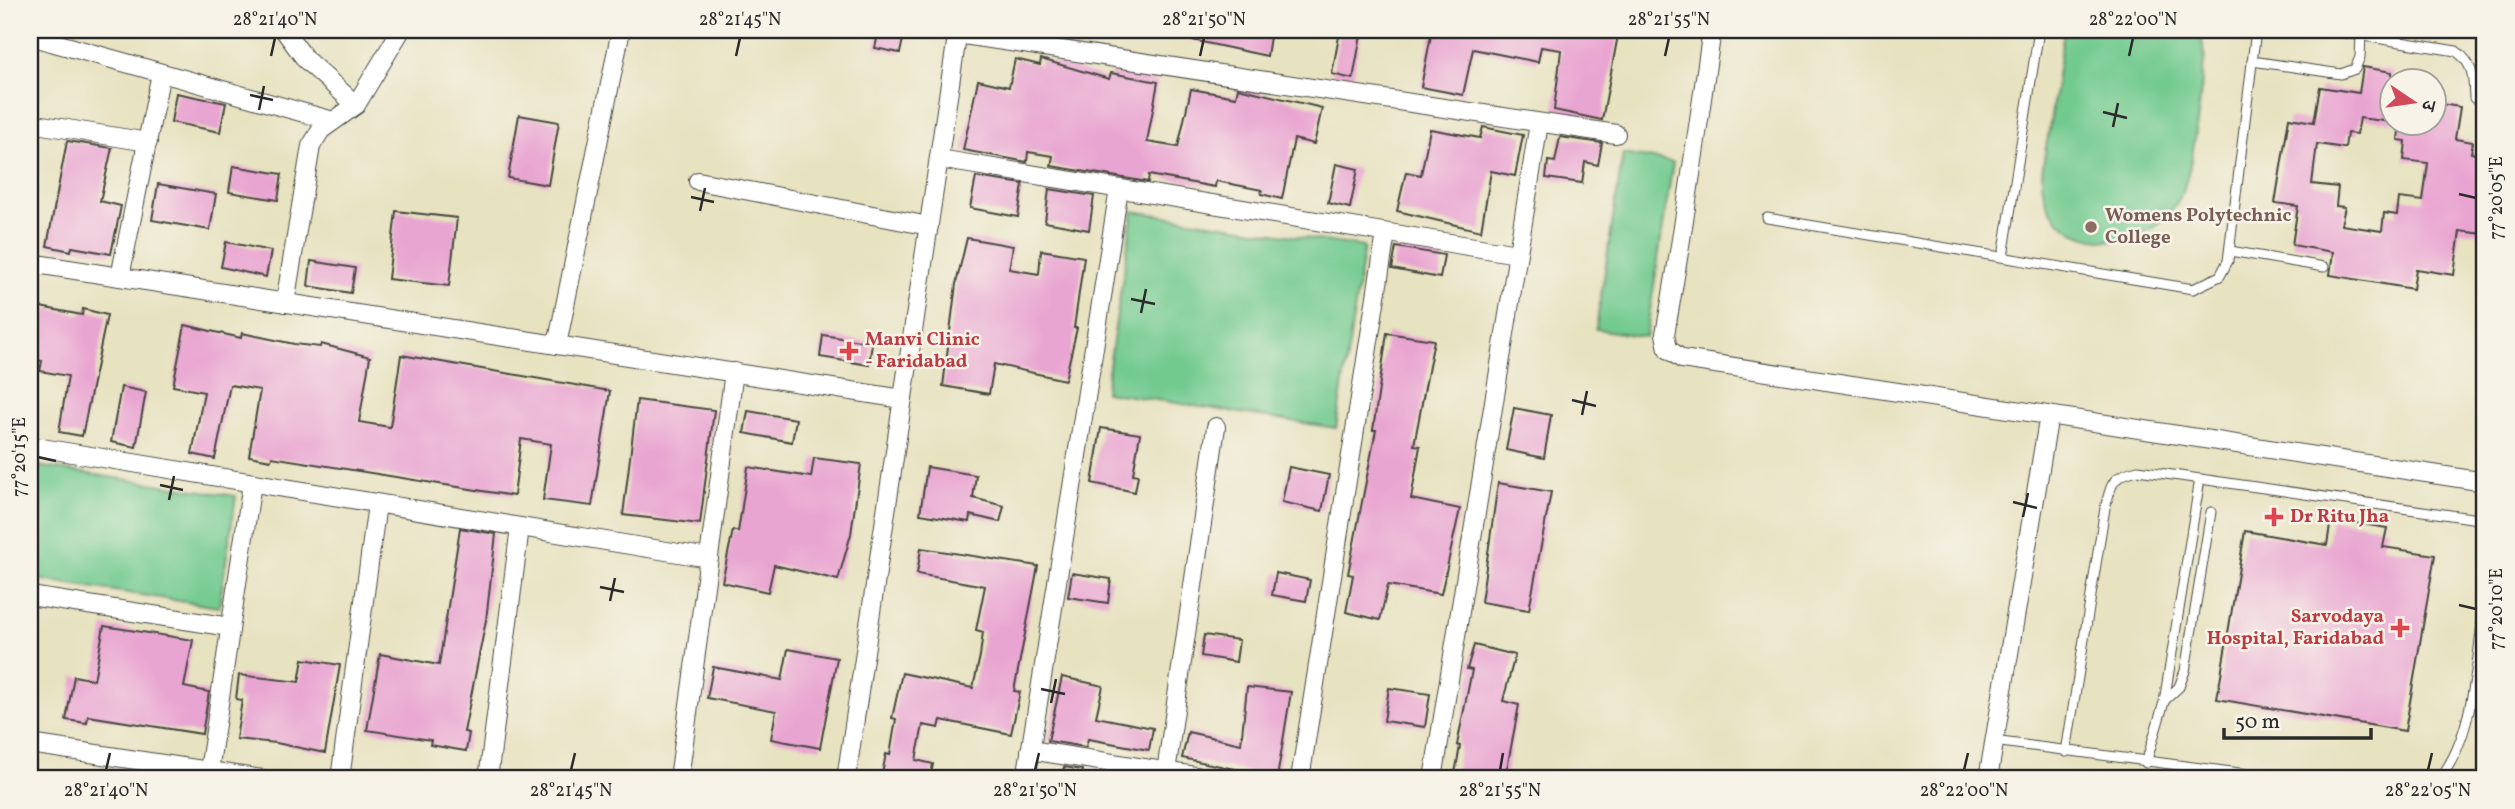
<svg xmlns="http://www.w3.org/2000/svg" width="2515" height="809" viewBox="0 0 2515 809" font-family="Vollkorn,'Noto Serif Devanagari',serif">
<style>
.green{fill:#72ca8f;stroke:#4e7a5d;stroke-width:2}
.building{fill:#e9a5d1}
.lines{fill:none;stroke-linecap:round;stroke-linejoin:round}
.service-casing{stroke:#474641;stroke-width:11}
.minor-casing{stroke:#474641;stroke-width:20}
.service{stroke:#fff;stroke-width:9}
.minor{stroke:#fff;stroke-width:18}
.ticks{fill:none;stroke:#2b2b2b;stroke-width:2.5}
.education-dot{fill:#8d6e63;stroke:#f7f3e8;stroke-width:2.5}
.health-dot{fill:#e0444e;stroke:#f7f3e8;stroke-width:2.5}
.labels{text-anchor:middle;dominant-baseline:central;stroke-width:5;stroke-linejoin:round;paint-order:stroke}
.education-label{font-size:19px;font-weight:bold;fill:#785e54;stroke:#f7f3e8;text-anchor:start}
.health-label{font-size:19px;font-weight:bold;fill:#be3a42;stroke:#f7f3e8;text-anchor:start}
.neatline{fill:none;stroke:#2b2b2b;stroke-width:2.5}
.ticks-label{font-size:18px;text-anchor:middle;fill:#2b2b2b}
</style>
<rect width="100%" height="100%" fill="#f7f3e8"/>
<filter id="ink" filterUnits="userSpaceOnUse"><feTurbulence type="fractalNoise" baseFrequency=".0143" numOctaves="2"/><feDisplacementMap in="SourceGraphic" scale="14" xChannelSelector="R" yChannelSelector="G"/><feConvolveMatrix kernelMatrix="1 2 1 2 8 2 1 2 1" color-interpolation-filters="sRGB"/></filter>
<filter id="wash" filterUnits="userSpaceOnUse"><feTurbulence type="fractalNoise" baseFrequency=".00686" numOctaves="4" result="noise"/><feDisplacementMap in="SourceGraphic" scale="28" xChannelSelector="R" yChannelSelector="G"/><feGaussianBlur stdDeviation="1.57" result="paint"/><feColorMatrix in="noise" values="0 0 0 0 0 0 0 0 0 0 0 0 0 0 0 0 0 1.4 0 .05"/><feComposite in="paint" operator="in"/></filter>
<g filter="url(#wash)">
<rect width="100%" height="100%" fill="#e7e2c0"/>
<g class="green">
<path d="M 2064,30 L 2200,30 L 2205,56 C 2199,95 2196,175 2175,206 C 2137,262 2042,248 2042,177 C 2042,162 2047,145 2049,130 C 2054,97 2059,63 2064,30 Z"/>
<polygon points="1623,154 1673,162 1646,337 1596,329"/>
<polygon points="1133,211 1364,247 1336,428 1105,392"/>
<polygon points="30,465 236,496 219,607 30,578"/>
</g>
<g id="blocks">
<g class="building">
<polygon points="879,30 905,30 900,53 875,48"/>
<polygon points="1179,30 1271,30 1267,56 1178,37"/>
<polygon points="1432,30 1619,30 1602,120 1554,110 1561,50 1541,47 1538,62 1473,49 1463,95 1421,87"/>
<polygon points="1340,31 1361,35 1353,79 1332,74"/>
<polygon points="1015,59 1040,65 1041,59 1109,79 1111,73 1158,82 1147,142 1178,147 1191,89 1236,97 1238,88 1322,108 1314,144 1294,139 1282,199 1261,194 1262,190 1216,181 1215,187 1149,175 1148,182 1051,166 1053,156 1028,152 1027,162 963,150 978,80 1009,87"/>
<polygon points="2363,67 2392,72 2392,122 2360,118 2357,134 2347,133 2345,148 2317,144 2312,184 2338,187 2336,206 2345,207 2341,225 2382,231 2384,213 2397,215 2399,198 2423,201 2428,163 2404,160 2406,141 2398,140 2400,122 2434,122 2434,103 2460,107 2455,139 2473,142 2471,153 2485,156 2484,234 2460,231 2454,275 2416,269 2413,289 2330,275 2333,252 2292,245 2298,206 2275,203 2289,118 2314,122 2320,87 2359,93"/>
<polygon points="176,93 226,103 220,132 171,122"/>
<polygon points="519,115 559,122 548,185 508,178"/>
<polygon points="1483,127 1523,135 1515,176 1491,171 1481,231 1397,211 1406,172 1421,175 1430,129 1480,138"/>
<polygon points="1560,137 1602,143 1598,165 1585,162 1582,183 1546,178 1548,161 1555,162"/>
<polygon points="67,141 112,148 100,201 121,206 111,254 72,247 71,251 47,246"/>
<polygon points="1336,164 1358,169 1350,208 1328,203"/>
<polygon points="233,166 282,174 278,200 229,192"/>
<polygon points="976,177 1023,184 1018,217 970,208"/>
<polygon points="158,184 216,194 210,230 152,220"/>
<polygon points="1049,189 1094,196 1089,230 1045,222"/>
<polygon points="396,211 457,218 449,286 388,279"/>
<polygon points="967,238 1013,246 1009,269 1039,274 1041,250 1084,257 1074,328 1077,328 1065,380 994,364 989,394 943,386 956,284"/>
<polygon points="226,242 271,251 266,277 221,267"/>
<polygon points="1396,247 1444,255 1440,278 1392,269"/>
<polygon points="311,261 355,268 351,293 308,286"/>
<polygon points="30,305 82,315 83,309 107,315 82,436 59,432 68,376 40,371 42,361 30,359"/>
<polygon points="185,325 241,338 242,333 294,344 320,347 321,344 370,357 359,422 390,427 401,355 610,391 592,506 543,500 551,444 521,439 514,496 272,457 271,460 249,456 260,390 230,385 215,459 192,454 204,392 173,386"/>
<polygon points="1387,333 1434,340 1414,445 1420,446 1411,499 1460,509 1441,594 1388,585 1380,620 1346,612 1353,575 1348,574 1376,430 1373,430"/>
<polygon points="823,335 872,343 869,365 820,357"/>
<polygon points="121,387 146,392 136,447 111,442"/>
<polygon points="637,400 714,410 700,524 623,515"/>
<polygon points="1514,408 1551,415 1544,458 1506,450"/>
<polygon points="748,411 796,419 792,442 744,433"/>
<polygon points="1101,428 1140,434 1133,474 1138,475 1135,492 1092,483"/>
<polygon points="814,458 861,464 851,534 838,580 774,565 768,592 722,582 733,530 738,532 748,467 811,477"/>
<polygon points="927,467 976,475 973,498 1004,506 1000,522 970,515 969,522 920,514"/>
<polygon points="1289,467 1329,475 1322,511 1282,502"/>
<polygon points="1498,483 1551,492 1529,610 1481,602"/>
<polygon points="2331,519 2387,528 2383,547 2435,555 2405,731 2217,699 2245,531 2327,545"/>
<polygon points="460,528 496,534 486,620 464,732 469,733 466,751 430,745 431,740 367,730 380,654 439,665"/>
<polygon points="921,548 1038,566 1014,691 1020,692 1011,734 941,720 939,728 923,725 916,760 933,764 930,779 881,779 886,754 890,755 896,719 892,718 902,673 973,688 980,656 983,632 976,630 985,586 917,574"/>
<polygon points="1072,573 1111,579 1108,603 1068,597"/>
<polygon points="1276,573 1310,580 1306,601 1272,595"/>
<polygon points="104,626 193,640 184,687 209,692 202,734 88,716 87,723 66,720 74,676 94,680"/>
<polygon points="1204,635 1239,640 1236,662 1201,656"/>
<polygon points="1474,645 1515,655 1503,701 1519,705 1505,779 1454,779 1460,746 1457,745 1472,670 1467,669"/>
<polygon points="788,649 837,658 820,748 771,739 776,711 707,698 713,667 782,680"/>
<polygon points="303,659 340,665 325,753 276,743 236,739 242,700 236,699 239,675 299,682"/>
<polygon points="1062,677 1103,686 1096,717 1153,728 1149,750 1088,739 1086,747 1048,741"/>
<polygon points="1247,687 1291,692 1277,778 1182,758 1188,732 1241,744"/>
<polygon points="1389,688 1430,694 1425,727 1384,721"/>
<polygon points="1064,767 1082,770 1081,779 1061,779"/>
</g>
</g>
</g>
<g filter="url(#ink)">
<use href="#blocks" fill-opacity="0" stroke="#474641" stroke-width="2"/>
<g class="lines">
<defs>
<g id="service">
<path d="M 2327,30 L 2456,51 C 2474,64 2473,77 2474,98"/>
<polyline points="2252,61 2341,74 2355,69 2360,57 2361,36"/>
<polyline points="1767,218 2193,289 2220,276 2228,261 2256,30"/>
<polyline points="2230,251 2324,267"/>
<polyline points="2003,257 2039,30"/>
<polyline points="2165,700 2179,687 2185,671 2211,512"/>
<polyline points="1993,741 2286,779"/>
<path d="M 2066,752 L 2105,508 C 2112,483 2111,476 2138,470 L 2485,520"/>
<polyline points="2146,763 2164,702 2200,479"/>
<path d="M 2439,779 C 2475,737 2477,654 2485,600"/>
</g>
<g id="minor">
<polyline points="284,30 306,60 356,105"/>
<path d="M 1712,30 C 1697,131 1684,232 1665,334 L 1668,349 L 1682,359 L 2485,482"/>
<polyline points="957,34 1616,134"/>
<polyline points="30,36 333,121"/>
<polyline points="30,123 148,142"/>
<polyline points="939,159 1517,254"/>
<polyline points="698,181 929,226"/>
<polyline points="30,263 903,399"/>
<polyline points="120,277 161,73"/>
<polyline points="285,303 311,146 321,130 356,105 401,30"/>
<polyline points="557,345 621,30"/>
<polyline points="30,446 709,558"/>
<polyline points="30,596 230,627"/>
<polyline points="30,744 262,779"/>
<polyline points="1030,750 1214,779"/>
<polyline points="209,771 252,483"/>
<polyline points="1166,772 1216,427"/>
<polyline points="340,779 377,504"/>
<polyline points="488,779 520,527"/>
<polyline points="679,779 734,372"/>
<polyline points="846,779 958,30"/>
<polyline points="1026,779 1119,189"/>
<polyline points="1300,779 1386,233"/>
<polyline points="1433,779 1539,123"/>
<polyline points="1988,779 2049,415"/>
</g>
</defs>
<use href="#service" class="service-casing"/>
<use href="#minor" class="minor-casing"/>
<use href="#service" class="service"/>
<use href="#minor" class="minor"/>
</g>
</g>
<path class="ticks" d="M 271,56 L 275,38M 736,56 L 740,38M 1200,56 L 1204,38M 1665,56 L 1669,38M 2129,56 L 2133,38M 250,95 L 273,100M 259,110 L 264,86M 2103,112 L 2127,118M 2113,127 L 2118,103M 2459,194 L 2476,198M 691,197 L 714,202M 700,211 L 705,188M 1131,299 L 1155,304M 1141,313 L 1146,289M 1572,400 L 1596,406M 1582,415 L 1587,391M 38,457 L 56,461M 160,485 L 183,490M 169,500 L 174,476M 2013,502 L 2037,508M 2023,517 L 2028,493M 600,587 L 624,592M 610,601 L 615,578M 2459,605 L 2476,609M 1041,689 L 1065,694M 1051,703 L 1056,679M 106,770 L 110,753M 571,770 L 575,753M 1035,770 L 1039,753M 1500,770 L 1503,753M 1964,770 L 1968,753M 2428,770 L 2432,753"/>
<circle class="education-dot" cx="2091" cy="227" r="7"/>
<g class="health-dot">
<path d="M845.5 340.5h7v7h7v7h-7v7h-7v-7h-7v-7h7z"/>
<path d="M2270.5 506.5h7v7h7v7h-7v7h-7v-7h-7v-7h7z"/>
<path d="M2396.5 617.5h7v7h7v7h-7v7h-7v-7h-7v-7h7z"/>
</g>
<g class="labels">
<g class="education-label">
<text x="2105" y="216">Womens Polytechnic<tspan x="2105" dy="22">College</tspan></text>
</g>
<g class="health-label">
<text x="865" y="340">Manvi Clinic<tspan x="865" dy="22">- Faridabad</tspan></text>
<text x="2290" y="517">Dr Ritu Jha</text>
<text x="2384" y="617" text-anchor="end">Sarvodaya<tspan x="2384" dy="22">Hospital, Faridabad</tspan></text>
</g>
</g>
<rect width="2515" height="809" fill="none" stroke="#f7f3e8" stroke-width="77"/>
<g transform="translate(2413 102) rotate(103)"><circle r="33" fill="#f7f3e8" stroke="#a5a39c" stroke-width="2"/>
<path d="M0-5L12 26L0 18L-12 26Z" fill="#d1495b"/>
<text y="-10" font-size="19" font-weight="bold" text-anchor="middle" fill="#2b2b2b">उ</text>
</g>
<path d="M2224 728v10h147v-10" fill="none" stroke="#2b2b2b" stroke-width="3.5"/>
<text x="2235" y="728" font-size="21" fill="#2b2b2b" stroke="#f7f3e8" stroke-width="5" paint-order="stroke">50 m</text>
<rect x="38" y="38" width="2438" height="732" class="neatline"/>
<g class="ticks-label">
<text x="275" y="25">28°21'40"N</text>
<text x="740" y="25">28°21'45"N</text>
<text x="1204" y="25">28°21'50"N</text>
<text x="1669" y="25">28°21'55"N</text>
<text x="2133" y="25">28°22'00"N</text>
<text transform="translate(2496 198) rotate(-90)" y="6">77°20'05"E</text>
<text transform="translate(19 457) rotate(-90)" y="6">77°20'15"E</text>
<text transform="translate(2496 609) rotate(-90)" y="6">77°20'10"E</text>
<text x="106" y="796">28°21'40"N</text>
<text x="571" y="796">28°21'45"N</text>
<text x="1035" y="796">28°21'50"N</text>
<text x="1500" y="796">28°21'55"N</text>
<text x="1964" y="796">28°22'00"N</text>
<text x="2428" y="796">28°22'05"N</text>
</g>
</svg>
